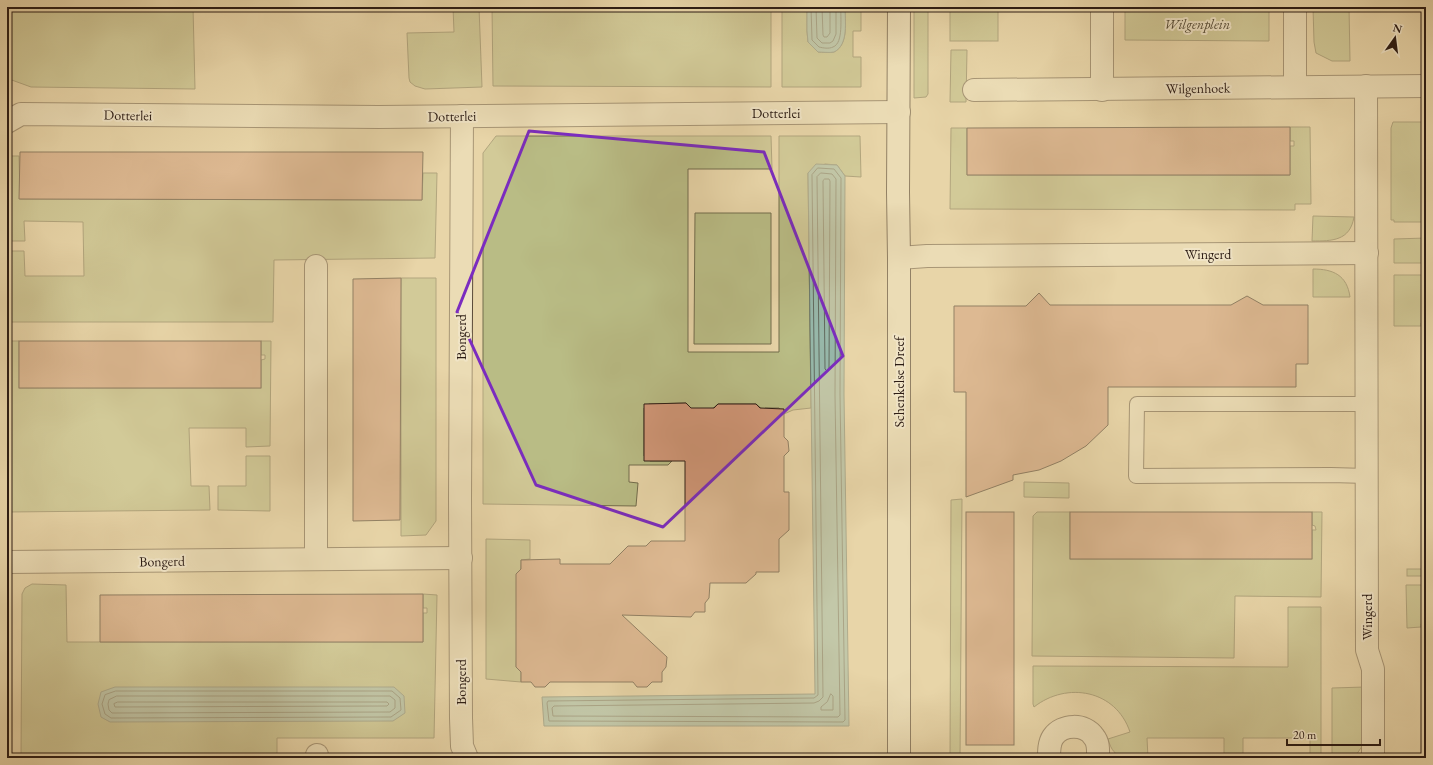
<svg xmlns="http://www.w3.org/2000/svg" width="1433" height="765" viewBox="0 0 1433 765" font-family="'EB Garamond',serif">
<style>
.green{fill:#b9bc85;stroke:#726c4c}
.water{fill:#97b8aa;stroke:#6c7a6e}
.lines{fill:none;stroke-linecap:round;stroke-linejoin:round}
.shore{stroke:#626a5f;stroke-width:1}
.building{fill:#d19778;stroke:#2c1c14}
.lane-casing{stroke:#5b4a39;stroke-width:16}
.street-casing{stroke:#5b4a39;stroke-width:24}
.secondary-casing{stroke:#2c1c14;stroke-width:24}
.lane{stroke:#f0e4c6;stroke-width:14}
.street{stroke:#f0e4c6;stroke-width:22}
.secondary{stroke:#f0e4c6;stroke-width:22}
.marked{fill:none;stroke:#7b2cbf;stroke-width:3;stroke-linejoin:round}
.labels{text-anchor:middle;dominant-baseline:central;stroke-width:4;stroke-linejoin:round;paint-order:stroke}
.park-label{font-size:14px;font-style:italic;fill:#564c36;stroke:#f0e4c6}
.street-label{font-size:14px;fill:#2c1c14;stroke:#f0e4c6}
</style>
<rect width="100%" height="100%" fill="#e8d5a8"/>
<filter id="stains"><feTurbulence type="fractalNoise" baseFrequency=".005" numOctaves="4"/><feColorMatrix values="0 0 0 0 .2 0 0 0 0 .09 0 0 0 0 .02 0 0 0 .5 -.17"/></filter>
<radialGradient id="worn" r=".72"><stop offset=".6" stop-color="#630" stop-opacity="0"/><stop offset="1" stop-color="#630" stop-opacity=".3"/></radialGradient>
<g class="green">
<polygon points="7,7 193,7 195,89 31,87 9,79 7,69"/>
<polygon points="453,7 479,7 482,87 425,89 415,86 410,82 409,78 407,33 454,32"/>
<polygon points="492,7 771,7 771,87 493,86"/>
<path d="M 782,7 L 807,7 L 807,31 L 808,42 L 818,52 C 822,52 830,53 834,52 C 849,45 845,20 845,7 L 861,7 L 861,31 L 853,31 L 853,57 L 861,57 L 861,87 L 782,87 Z"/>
<polygon points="914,7 928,7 928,94 926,97 914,98"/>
<rect x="950" y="7" width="48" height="34"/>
<polygon points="1125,7 1269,7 1269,41 1125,40"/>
<polygon points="1313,7 1349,7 1350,61 1332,61 1316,53 1314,42"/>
<polygon points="951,50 967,50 966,102 950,102"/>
<polygon points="1393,122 1426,122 1426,222 1394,222 1394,220 1391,220 1391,128"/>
<polygon points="1290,127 1310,127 1311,204 1295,204 1295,210 950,209 951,128 967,128 967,175 1290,175 1290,146 1294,146 1294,141 1290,141"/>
<polygon points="496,136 771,136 772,169 688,169 688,352 779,352 779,136 860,136 861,177 845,176 837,165 825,164 808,173 811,408 793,410 784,414 779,408 765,408 763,410 756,404 718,404 711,410 693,410 686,403 649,404 644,408 644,456 650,461 672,461 668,465 629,465 629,482 638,483 636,506 483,504 483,153"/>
<polygon points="9,156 19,156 20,199 422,200 423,173 437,173 435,258 274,260 273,322 9,322 9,251 24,251 25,276 84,276 83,222 24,221 25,241 9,241"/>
<polygon points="695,213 771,213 771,344 694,344"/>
<path d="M 1313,216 L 1354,217 C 1350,241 1332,241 1312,241 Z"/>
<polygon points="1426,238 1426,263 1394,263 1394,239"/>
<path d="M 1313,269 C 1333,269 1347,275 1350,297 L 1313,297 Z"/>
<polygon points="1394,275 1426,275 1426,326 1426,323 1421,323 1421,326 1394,326"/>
<polygon points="401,278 436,278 436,521 426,535 401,536"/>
<polygon points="7,341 19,341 19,388 261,388 261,360 265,359 265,355 261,355 261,341 271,341 270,446 246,447 246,428 189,428 191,486 209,486 210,510 7,512"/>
<polygon points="246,456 270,456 270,511 218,510 218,486 246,486"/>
<polygon points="1024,482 1069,483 1069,498 1024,497"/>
<polygon points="962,499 960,758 950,758 951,500"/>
<polygon points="1037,512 1070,512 1070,559 1312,559 1312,530 1316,530 1315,526 1312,525 1312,512 1322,512 1321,597 1235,596 1234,658 1032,656 1033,516"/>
<polygon points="486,539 530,540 530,559 521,560 516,667 521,672 521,682 486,679"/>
<rect x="1407" y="569" width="19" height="7"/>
<polygon points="32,584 66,585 67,642 423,642 423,613 427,613 427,608 423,608 423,594 437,595 434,738 277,738 277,758 21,758 22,594 25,588"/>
<polygon points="1406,585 1426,585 1426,628 1425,624 1421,624 1421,627 1407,628"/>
<path d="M 1288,607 L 1321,607 L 1321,758 L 1310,758 L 1310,738 L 1243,738 L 1243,758 L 1224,758 L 1224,738 L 1147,738 L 1148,758 C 1128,758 1114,762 1108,739 L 1130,732 C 1116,690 1067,681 1034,707 L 1033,704 L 1033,666 L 1288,667 Z"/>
<polygon points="1365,687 1363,745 1356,755 1351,758 1332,758 1332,688"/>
</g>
<g class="water">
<path d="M 807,7 L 845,7 C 845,20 849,45 834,52 C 830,53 822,52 818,52 L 808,42 L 807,31 Z"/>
<polygon points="816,164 837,165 845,176 844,394 849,726 544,726 542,697 815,694 808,173"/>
<polygon points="115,687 394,687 404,696 405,713 393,721 110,722 101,717 98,704 101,692"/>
</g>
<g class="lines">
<g class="shore">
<path d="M 811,7 L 812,40 L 819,47 C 823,48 829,49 833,47 C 844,43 840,17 841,7"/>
<polyline points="816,7 817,38 822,43 830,43 833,41 836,34 836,7"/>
<polyline points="822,7 823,35 824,37 827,37 830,33 830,7"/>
<polygon points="818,168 834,169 841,178 840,394 845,720 843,722 549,721 547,703 548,701 814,698 818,695 812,175"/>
<polygon points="821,173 832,174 836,179 835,395 840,715 838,717 553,716 552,708 554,706 814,703 819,701 823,697 817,177"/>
<polygon points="825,179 829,179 830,181 829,369 827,371 825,369 823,181"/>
<polygon points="116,691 392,691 400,698 401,710 391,717 111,718 105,714 102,704 105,695"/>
<polygon points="831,694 833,696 833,710 821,710 821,707 827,702"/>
<polygon points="117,696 390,696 395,700 395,708 390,712 112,713 109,710 108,704 109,700"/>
<polygon points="118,702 387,702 389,704 387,706 115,707 114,704"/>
</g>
</g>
<g class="building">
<polygon points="1290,127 1290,175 967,175 967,128"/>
<polygon points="20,152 423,152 422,200 19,199"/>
<polygon points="401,278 400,520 353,521 353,279"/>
<polygon points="1039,293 1050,305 1231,305 1247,296 1263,305 1308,305 1308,364 1296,364 1296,387 1108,387 1108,425 1086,446 1061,461 1039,470 1013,475 1013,480 966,497 966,392 954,392 954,306 1026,306"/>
<rect x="19" y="341" width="242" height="47"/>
<polygon points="686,403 691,408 714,408 718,404 756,404 760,408 784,409 784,437 788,441 789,451 784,456 784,492 789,492 789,530 779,539 779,572 756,572 756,574 746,583 710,583 709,598 705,603 705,612 695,612 691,617 622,615 667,657 666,667 662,672 662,682 652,682 647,687 637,687 633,682 550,682 545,687 535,687 531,682 521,682 521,672 516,667 516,574 521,569 521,560 560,559 560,564 610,564 628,546 646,546 651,541 685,541 685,461 644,461 644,404"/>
<rect x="966" y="512" width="48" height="233"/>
<rect x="1070" y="512" width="242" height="47"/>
<polygon points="423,594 423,642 100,642 100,595"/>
</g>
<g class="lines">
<defs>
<polyline id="lane" points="1367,404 1137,404 1136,476 1331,475 1367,476"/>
<g id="street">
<polyline points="1102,7 1102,90"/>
<polyline points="1295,7 1295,87"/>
<polyline points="1366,86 1367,650 1373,669 1373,758"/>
<polyline points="974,90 1426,86"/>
<polyline points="462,116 460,498 461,718 462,746 467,758"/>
<polyline points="7,122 21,114 379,117 899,112"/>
<polyline points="899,258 927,256 1367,253"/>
<polyline points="316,266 316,559"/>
<polyline points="7,562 461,558"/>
<polyline points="316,758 317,755"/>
<path d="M 1049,758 C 1049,751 1049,743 1053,737 C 1062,724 1085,723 1094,737 C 1099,743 1098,751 1098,758"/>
</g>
<polyline id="secondary" points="899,758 899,258 898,192 899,7"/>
</defs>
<use href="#lane" class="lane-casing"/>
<use href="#street" class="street-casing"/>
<use href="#secondary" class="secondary-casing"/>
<use href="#lane" class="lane"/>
<use href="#street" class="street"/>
<use href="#secondary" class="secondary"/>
</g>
<path d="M0 0H1433V765H0ZM 529,131 L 764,152 L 843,356 L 663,527 L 536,485 L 457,312 Z" fill="#e8d5a8" fill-opacity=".55" fill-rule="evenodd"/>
<path class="marked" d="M 529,131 L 764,152 L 843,356 L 663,527 L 536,485 L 457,312 Z"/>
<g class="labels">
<g class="park-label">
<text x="1197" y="24">Wilgenplein</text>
</g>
<g class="street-label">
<text transform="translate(1198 88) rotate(-1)">Wilgenhoek</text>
<text x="776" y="113">Dotterlei</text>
<text transform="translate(128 115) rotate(1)">Dotterlei</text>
<text transform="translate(452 116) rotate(-1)">Dotterlei</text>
<text x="1208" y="254">Wingerd</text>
<text transform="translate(461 337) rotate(-90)">Bongerd</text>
<text transform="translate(899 382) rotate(-90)">Schenkelse Dreef</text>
<text transform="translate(162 561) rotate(-1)">Bongerd</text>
<text transform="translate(1367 617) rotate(-90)">Wingerd</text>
<text transform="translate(461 682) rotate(-90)">Bongerd</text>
</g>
</g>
<rect width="1433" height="765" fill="none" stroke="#e8d5a8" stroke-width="24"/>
<rect x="8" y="8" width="1417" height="749" fill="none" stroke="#2c1c14" stroke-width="2"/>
<rect x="12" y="12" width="1409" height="741" fill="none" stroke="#2c1c14"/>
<g transform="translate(1395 38) rotate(14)" stroke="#f0e4c6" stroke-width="3" paint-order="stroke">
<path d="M0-3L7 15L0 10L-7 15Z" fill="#2c1c14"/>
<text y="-6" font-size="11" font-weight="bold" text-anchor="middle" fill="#2c1c14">N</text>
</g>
<path d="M1287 739v6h93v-6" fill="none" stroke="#2c1c14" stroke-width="2"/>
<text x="1293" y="739" font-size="12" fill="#2c1c14" stroke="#f0e4c6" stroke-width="3" paint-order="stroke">20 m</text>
<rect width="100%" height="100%" filter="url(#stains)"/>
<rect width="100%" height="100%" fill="url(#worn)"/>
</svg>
